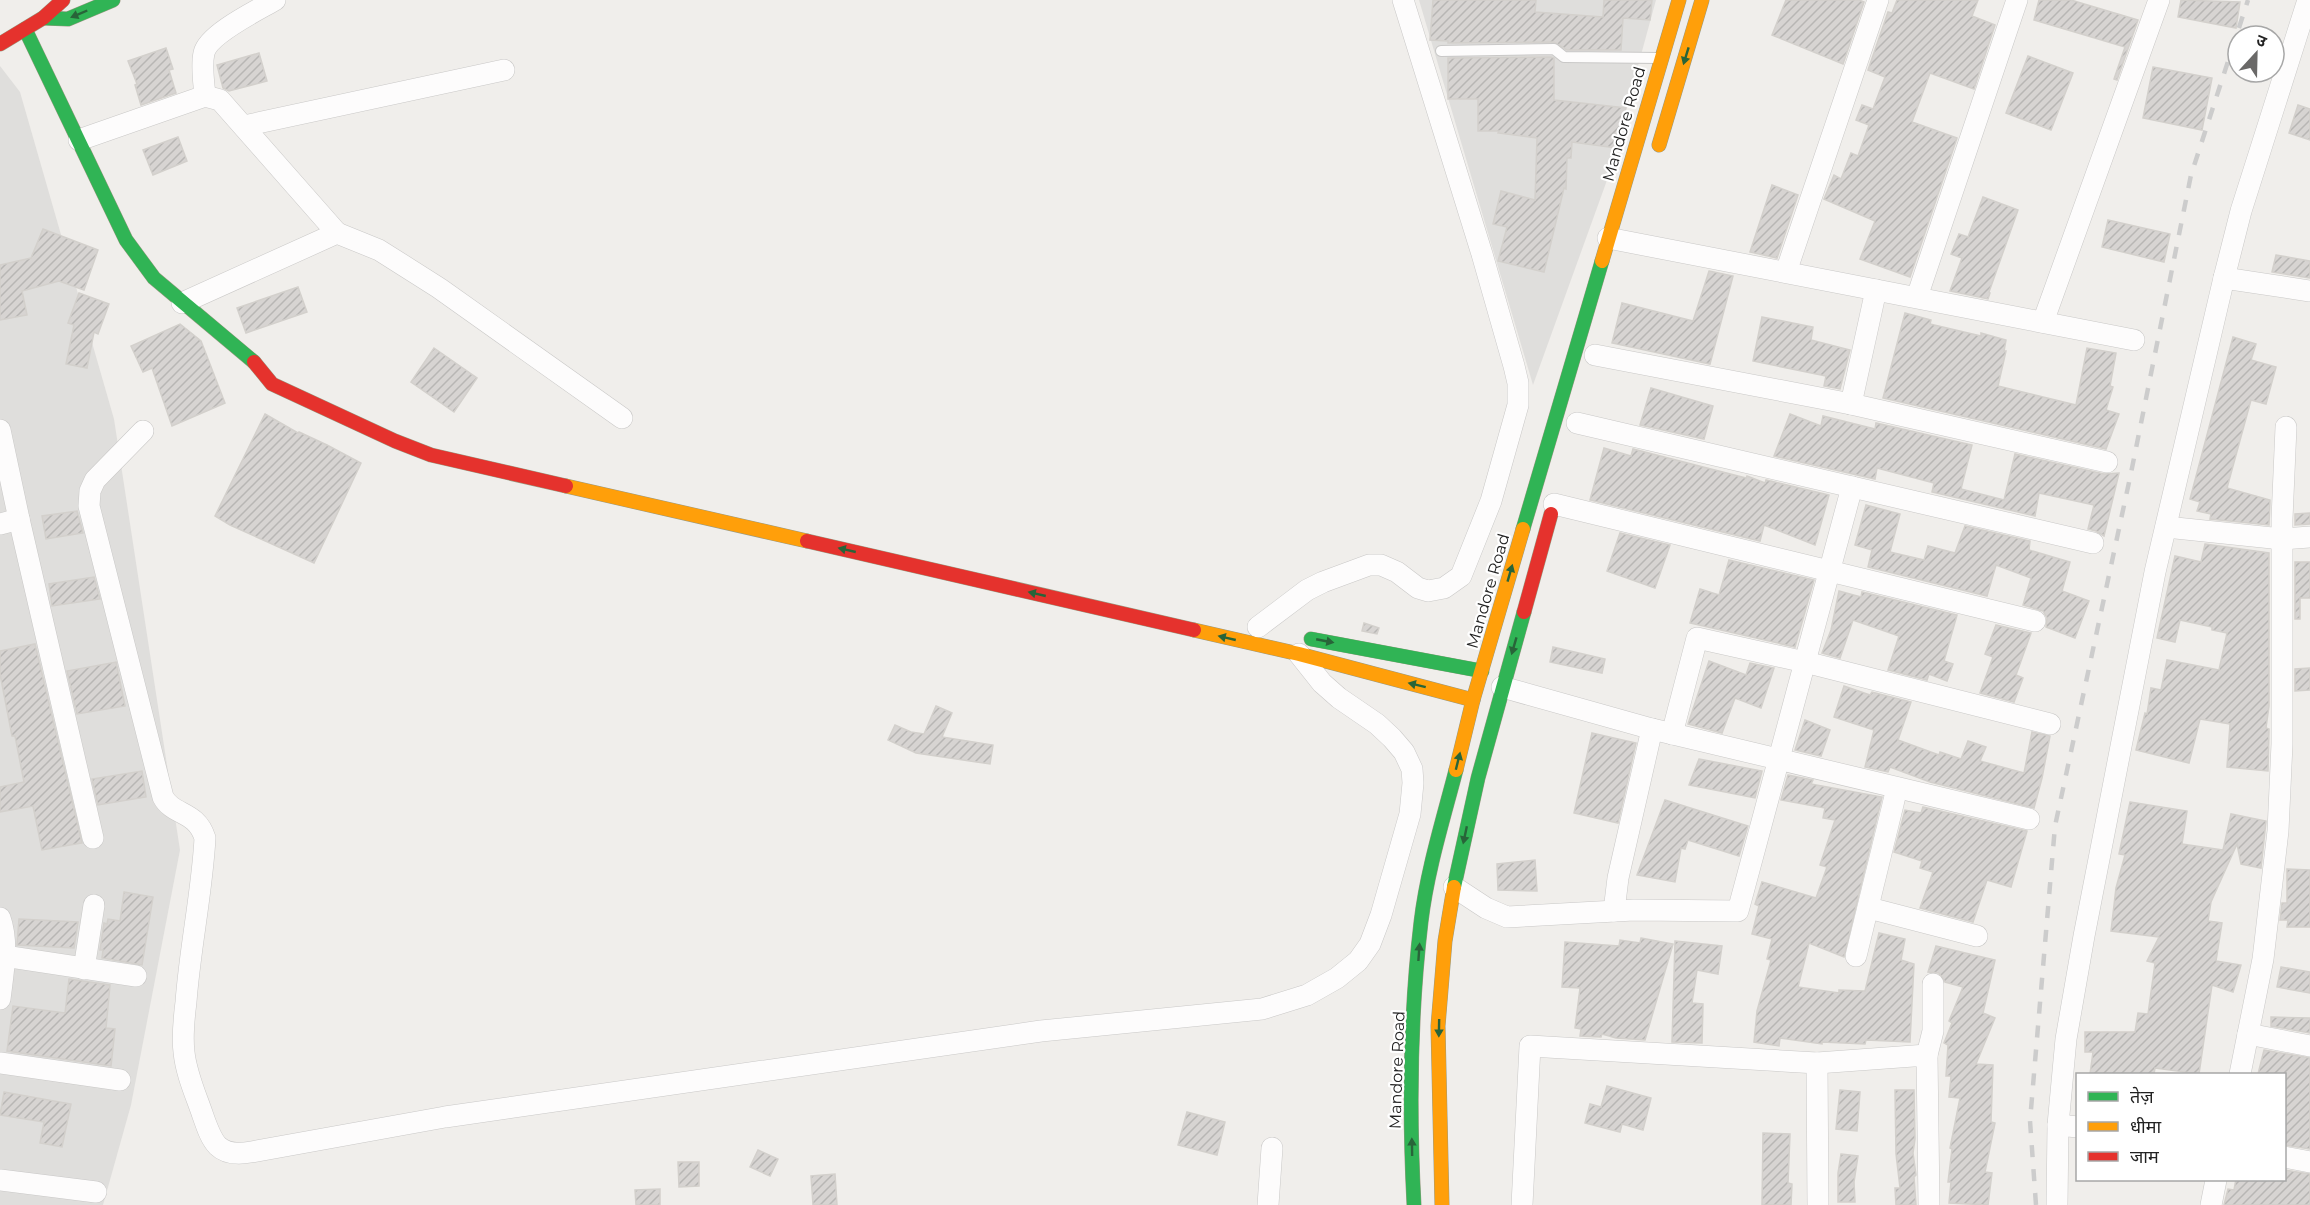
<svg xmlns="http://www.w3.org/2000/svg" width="2310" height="1205" viewBox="0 0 2310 1205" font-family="Montserrat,'Noto Sans Devanagari',sans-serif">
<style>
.residential{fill:#dfdedc}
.building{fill:url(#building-hatch);stroke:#d3d0cc;stroke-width:1.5}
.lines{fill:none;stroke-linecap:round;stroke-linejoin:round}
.lane-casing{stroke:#c9c8c7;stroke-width:12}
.street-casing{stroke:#c9c8c7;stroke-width:22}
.fast-casing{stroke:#999a82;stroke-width:15}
.slow-casing{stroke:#999a82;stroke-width:15}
.jam-casing{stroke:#999a82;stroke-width:15}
.lane{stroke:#fdfcfc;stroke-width:10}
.street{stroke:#fdfcfc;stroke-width:21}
.fast{stroke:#30b455;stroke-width:14}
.slow{stroke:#ff9f0a;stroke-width:14}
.jam{stroke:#e5322d;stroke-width:14}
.rail{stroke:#ccc;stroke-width:4.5;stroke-dasharray:12 12;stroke-linecap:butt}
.oneway{fill:#286439}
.labels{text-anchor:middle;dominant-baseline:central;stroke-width:4.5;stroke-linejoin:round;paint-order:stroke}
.street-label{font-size:16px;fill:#222;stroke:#fff}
</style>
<defs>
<pattern id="building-hatch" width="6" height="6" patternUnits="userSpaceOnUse" patternTransform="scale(1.5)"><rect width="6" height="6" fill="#d7d4d2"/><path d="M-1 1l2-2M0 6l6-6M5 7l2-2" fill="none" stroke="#b8b6b4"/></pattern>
</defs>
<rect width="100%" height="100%" fill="#f0eeeb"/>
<g class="residential">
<polygon points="1419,0 1656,0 1606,183 1533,385"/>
<polygon points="0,66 20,92 114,419 180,850 131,1105 103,1205 0,1205"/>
</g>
<g class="building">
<polygon points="1433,0 1536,0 1535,12 1603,17 1604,0 1652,0 1650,20 1623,18 1621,50 1567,50 1554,42 1448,43 1448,41 1430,40"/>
<polygon points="1786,0 1859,0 1864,2 1843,64 1772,35"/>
<polygon points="1897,0 1978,0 1972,16 1995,25 1974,89 1930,73 1912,122 1957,138 1910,277 1860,259 1875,221 1824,199 1834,175 1841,179 1851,153 1858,156 1869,125 1856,120 1862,105 1873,109 1885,77 1868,70 1888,12 1892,13"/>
<polygon points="2039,0 2071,0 2138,20 2117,80 2114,79 2125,47 2034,20"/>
<polygon points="2181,0 2240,2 2236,28 2178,17"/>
<polygon points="166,48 173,69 169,70 176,93 141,105 135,85 137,84 128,61"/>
<polygon points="259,53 267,81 229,91 223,88 217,65"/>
<polygon points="2028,56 2073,73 2051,130 2006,113"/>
<polygon points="1551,57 1554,58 1554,100 1626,108 1616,148 1572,142 1571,158 1567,158 1566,189 1564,188 1544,272 1498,261 1507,227 1493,224 1501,191 1535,200 1537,138 1498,133 1499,131 1478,131 1478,99 1448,99 1448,58"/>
<polygon points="2153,67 2212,78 2202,130 2143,118"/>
<polygon points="2298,105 2310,109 2310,140 2289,133"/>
<polygon points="178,137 187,161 153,175 143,150"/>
<polygon points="1772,185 1798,195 1777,258 1750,252"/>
<polygon points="1983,197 2018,210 1989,292 1990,293 1988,299 1950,291 1962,258 1951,254 1959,234 1968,237"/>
<polygon points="2108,220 2170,234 2164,262 2102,247"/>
<polygon points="43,229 98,250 84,290 59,281 22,291 27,315 0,320 0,265 31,258"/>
<polygon points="2276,255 2310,261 2310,278 2272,272"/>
<polygon points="1709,271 1733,276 1710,364 1612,343 1622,303 1693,321"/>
<polygon points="298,287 307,312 246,333 237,308"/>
<polygon points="79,293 109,304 98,334 94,332 87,368 66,364 74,325 68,323"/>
<polygon points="1905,313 1931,320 1930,324 1981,336 1981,333 2006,340 2004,351 2006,351 1998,386 2076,405 2087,348 2116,353 2110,386 2113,387 2106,410 2119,414 2106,449 1883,398"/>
<polygon points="1762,317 1813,327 1811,340 1850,350 1840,389 1824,386 1826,376 1753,361"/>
<polygon points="180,324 201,341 225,403 172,426 152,368 143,372 131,346"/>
<polygon points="2233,337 2256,344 2251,360 2276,367 2266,404 2251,400 2227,488 2270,500 2269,525 2210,519 2211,514 2197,511 2200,502 2190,499"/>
<polygon points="434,348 477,378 454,412 411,382"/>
<polygon points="1651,388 1713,406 1704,439 1640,425"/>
<polygon points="265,414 298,433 299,432 327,445 361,463 314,563 230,525 215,516"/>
<polygon points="1790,414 1821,426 1823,416 1875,429 1876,423 1972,445 1961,489 2004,500 2015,454 2104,474 2119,473 2104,536 2096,531 2088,529 2094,505 2039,493 2035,516 1932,492 1934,483 1877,468 1875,479 1774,456"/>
<polygon points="1604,448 1631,456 1633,449 1746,478 1747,476 1765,483 1766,480 1829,495 1815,545 1764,525 1760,541 1590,500"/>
<polygon points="1866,505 1900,514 1890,552 1924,560 1928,546 1955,553 1965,526 2030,541 2029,550 2070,562 2062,591 2089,601 2075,638 2046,627 2047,618 2043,611 2023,605 2031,578 1996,565 1987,596 1868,567 1872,550 1855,545"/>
<polygon points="77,511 83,533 46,539 42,516"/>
<polygon points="2310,513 2310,524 2295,525 2295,514"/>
<polygon points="1620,533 1670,545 1655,588 1607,571"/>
<polygon points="2205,544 2269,553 2269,706 2266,728 2269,729 2268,771 2227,767 2230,724 2200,719 2189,763 2136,750 2145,713 2147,714 2151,688 2161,690 2167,660 2219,670 2227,633 2212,630 2212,627 2180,620 2175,642 2157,638 2175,556 2201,562"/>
<polygon points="1729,560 1814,580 1795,647 1690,623 1700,589 1719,595"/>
<polygon points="2295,562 2310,562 2310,598 2300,598 2300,619 2295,619"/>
<polygon points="94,577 100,599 52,606 49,584"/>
<polygon points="1839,591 1861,597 1862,592 1957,615 1944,661 1953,664 1947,681 1929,674 1927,680 1888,670 1899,636 1853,620 1840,658 1822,653 1831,630"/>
<polygon points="1364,623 1379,628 1377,634 1362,631"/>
<polygon points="1996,625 2031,633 2016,675 2023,678 2014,702 1980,693 1993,657 1985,654"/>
<polygon points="35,644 82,843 42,850 33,806 0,812 0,787 24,782 15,736 12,736 0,674 0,651"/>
<polygon points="1553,647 1605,659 1602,673 1550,662"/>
<polygon points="1709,661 1746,675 1750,663 1774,668 1761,708 1735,698 1722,733 1688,724"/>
<polygon points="116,662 125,706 77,714 67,671"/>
<polygon points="2310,668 2310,690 2295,691 2295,669"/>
<polygon points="1844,686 1870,695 1872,692 1911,702 1898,740 1939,755 1940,752 1961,759 1968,741 1986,747 1980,761 2024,773 2032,732 2050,736 2042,778 2034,808 1930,782 1890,767 1888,772 1865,767 1874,730 1834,717"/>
<polygon points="936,706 952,713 942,737 993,745 990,764 916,753 888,740 895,725 911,732 924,734"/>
<polygon points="1805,720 1830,730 1821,756 1795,750"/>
<polygon points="1592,733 1636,743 1618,823 1574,813"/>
<polygon points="1699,759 1762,771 1755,798 1689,785"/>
<polygon points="142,771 146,797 98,805 92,779"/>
<polygon points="1788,775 1813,780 1811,784 1882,797 1844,957 1809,943 1798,987 1839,993 1839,990 1865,991 1879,933 1905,939 1901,960 1914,964 1910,1042 1866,1040 1865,1044 1822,1042 1822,1044 1780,1038 1779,1046 1754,1042 1757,1011 1771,960 1767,959 1772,939 1752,934 1759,906 1755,904 1762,882 1816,898 1827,867 1820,865 1835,820 1823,818 1825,808 1781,800"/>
<polygon points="1665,800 1748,826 1739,856 1688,840 1685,849 1681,848 1675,882 1637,875"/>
<polygon points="2130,802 2187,811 2182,844 2223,850 2231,814 2266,821 2261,868 2241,864 2237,844 2211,902 2208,921 2222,923 2216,961 2241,965 2233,992 2212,985 2199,1074 2155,1068 2154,1074 2090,1074 2093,1052 2085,1052 2085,1032 2135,1032 2138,1013 2148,1014 2155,963 2147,961 2159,937 2111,931 2116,888 2125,855 2119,854"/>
<polygon points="1923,807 2027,831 2011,887 1987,880 1973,922 1920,908 1933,872 1920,868 1922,861 1894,852 1905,810 1921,813"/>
<polygon points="1535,860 1537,891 1498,890 1497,864"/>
<polygon points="2287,869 2310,870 2310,927 2287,927 2288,920 2280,920 2282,903 2287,903"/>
<polygon points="124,892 153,897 142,965 102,958 103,950 100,950 104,923 107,924 108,919 120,921"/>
<polygon points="19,919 78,922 74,948 17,945"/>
<polygon points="1641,938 1673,944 1645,1040 1616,1038 1602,1034 1601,1037 1580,1036 1581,1029 1575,1028 1580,988 1562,987 1565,942 1619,946 1620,940 1640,943"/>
<polygon points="1675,941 1722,946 1718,974 1697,970 1692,1003 1703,1004 1702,1043 1672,1042"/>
<polygon points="1936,946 1995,960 1983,1013 1995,1018 1976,1064 1993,1065 1991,1122 1995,1123 1985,1172 1992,1173 1988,1205 1949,1203 1951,1182 1948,1182 1952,1149 1950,1148 1960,1098 1949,1097 1951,1076 1946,1076 1948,1045 1944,1043 1952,1023 1949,1021 1963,987 1945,982 1939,973 1928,972"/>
<polygon points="2281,967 2310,972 2310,993 2277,987"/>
<polygon points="69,979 110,985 106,1028 115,1029 111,1066 7,1051 13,1006 65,1013"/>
<polygon points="2271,1017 2310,1018 2310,1033 2271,1026"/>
<polygon points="2264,1050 2310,1058 2310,1149 2284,1145 2284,1074 2258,1074"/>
<polygon points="1607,1086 1651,1098 1643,1130 1622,1124 1620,1132 1585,1123 1590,1104 1601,1107"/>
<polygon points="1840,1090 1860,1092 1857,1131 1836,1129"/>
<polygon points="1895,1090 1914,1090 1915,1139 1913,1153 1916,1175 1914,1177 1916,1205 1896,1205 1895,1188 1900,1188 1896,1154"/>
<polygon points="4,1092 71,1104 62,1147 40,1143 44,1122 0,1115"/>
<polygon points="1187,1112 1225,1122 1217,1155 1178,1145"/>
<polygon points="1763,1133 1790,1134 1788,1183 1792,1184 1791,1205 1762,1205"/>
<polygon points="758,1150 778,1159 770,1176 750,1167"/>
<polygon points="1841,1154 1858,1156 1854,1182 1855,1202 1838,1202 1838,1173"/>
<polygon points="678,1162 699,1162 699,1186 679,1187"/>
<polygon points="2284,1170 2310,1174 2310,1205 2224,1205 2228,1189 2234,1190 2236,1179 2284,1179"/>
<polygon points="835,1174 837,1205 813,1205 811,1176"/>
<polygon points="660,1189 660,1205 636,1205 635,1190"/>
</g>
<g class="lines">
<defs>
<polyline id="lane" points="1441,51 1554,49 1564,57 1659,58"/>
<g id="street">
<path d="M 205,96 C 204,83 201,66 204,53 C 208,34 258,10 275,0"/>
<polyline points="244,126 504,70"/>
<polyline points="79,140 205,96 220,100 337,233"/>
<polyline points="1608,238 2134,340"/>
<polyline points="1786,272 1878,0"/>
<polyline points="2224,278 2310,291"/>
<polyline points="1917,297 2017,0"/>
<polyline points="182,303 337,233 379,250 439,288 622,418"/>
<polyline points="2043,322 2159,0"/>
<polyline points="1595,355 1851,404 2107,462"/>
<polyline points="1851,404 1876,290"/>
<polyline points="1577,423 2093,543"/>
<polyline points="0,430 19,519"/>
<path d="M 143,431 L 95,480 L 90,491 L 89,506 L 163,797 C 173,816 196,810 205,838 C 202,893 190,947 186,1002 C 184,1018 182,1036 184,1052 C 186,1073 195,1093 202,1113 C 212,1142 217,1158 251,1152 L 445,1117 L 1041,1031 L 1262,1009 L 1307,995 L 1337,978 L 1358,961 L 1370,944 L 1381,915 L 1410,814 L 1413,783 L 1412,769 L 1404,752 L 1392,738 L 1377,724 L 1339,698 L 1322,683 L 1299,654"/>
<polyline points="1554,504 2035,621"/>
<polyline points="0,524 19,519 93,838"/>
<polyline points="2166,527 2282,539 2310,537"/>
<polyline points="1258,627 1307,590 1323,582 1369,565 1381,565 1397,572 1418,588 1428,591 1444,588 1461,576 1491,501 1518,405 1518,383 1514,366 1482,254 1403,0"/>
<polyline points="1502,687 1652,729 2029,819"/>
<polyline points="1672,734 1697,638 1805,662 2050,724"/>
<polyline points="1454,887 1486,908 1507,917 1634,910 1738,911 1852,487"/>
<polyline points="1869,908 1977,936"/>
<polyline points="1614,911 1618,878 1652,729"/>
<path d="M 0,918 C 9,943 3,974 0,999"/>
<polyline points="4,956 136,976"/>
<polyline points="1856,956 1897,788"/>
<polyline points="84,969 94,905"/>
<polyline points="2248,1034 2310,1046"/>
<polyline points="1927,1055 1933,1031 1933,984"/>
<polyline points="0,1063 120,1080"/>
<polyline points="1817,1063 1927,1055 1929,1205"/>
<polyline points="2240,1074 2263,959 2278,831 2282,744 2282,519 2286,427"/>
<polyline points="2058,1125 2078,1127"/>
<polyline points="2284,1157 2310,1162"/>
<polyline points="0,1180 96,1192"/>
<polyline points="1268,1205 1272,1148"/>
<polyline points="1522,1205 1530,1046 1817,1063 1818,1205"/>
<polyline points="2057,1205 2058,1125 2066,1039 2084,936 2155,572 2224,278 2241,211 2308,0"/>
<polyline points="2211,1205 2216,1180"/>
</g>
<g id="fast">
<polyline points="43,18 68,19 113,0"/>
<polyline points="25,29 126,240 154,278 254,362"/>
<polyline points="1523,529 1602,261"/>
<polyline points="1311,639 1482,671"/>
<polyline points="1454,887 1478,778 1524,612"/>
<path d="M 1414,1205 C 1409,1111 1410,1015 1421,922 C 1427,871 1443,820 1456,770"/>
</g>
<g id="slow">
<polyline points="1659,145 1702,0"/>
<polyline points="1602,261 1679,0"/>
<polyline points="566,486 807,541"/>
<polyline points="1194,630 1299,654 1473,700"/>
<polyline points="1456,770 1473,700 1523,529"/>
<polyline points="1442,1205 1438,1026 1445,941 1454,887"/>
</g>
<g id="jam">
<polyline points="0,44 43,18 63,0"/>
<polyline points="254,362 272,384 395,441 431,455 566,486"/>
<polyline points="807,541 1194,630"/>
<polyline points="1524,612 1551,514"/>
</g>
</defs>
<use href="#lane" class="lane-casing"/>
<use href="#street" class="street-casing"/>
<use href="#fast" class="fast-casing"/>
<use href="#slow" class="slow-casing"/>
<use href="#jam" class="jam-casing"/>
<use href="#lane" class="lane"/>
<use href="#street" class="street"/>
<use href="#fast" class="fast"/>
<use href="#slow" class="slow"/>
<use href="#jam" class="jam"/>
<polyline class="rail" points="2036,1205 2030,1121 2055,826 2131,473 2191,175 2248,0"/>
</g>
<defs><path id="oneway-solid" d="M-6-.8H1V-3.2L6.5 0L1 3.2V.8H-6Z" transform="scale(1.5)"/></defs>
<g class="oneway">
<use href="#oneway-solid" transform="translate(79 14) rotate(157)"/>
<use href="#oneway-solid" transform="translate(1686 56) rotate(107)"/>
<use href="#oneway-solid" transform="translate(847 550) rotate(-167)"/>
<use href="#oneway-solid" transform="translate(1510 573) rotate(-74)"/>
<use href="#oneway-solid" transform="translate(1037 594) rotate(-167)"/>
<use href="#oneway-solid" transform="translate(1227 638) rotate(-167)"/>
<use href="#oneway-solid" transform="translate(1325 641) rotate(11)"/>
<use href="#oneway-solid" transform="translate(1514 646) rotate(106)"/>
<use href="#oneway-solid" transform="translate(1417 685) rotate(-166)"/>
<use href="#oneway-solid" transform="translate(1458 761) rotate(-76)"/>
<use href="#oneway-solid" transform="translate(1465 835) rotate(102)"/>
<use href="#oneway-solid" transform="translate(1419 952) rotate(-86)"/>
<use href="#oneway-solid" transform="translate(1439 1028) rotate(91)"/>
<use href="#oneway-solid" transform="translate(1412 1147) rotate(-91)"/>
</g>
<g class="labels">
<g class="street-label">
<text transform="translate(1624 124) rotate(-74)">Mandore Road</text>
<text transform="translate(1488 591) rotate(-74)">Mandore Road</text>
<text transform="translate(1397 1070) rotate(-88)">Mandore Road</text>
</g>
</g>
<rect x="2076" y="1073" width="210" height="108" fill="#ffffff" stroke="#a7a7a7" stroke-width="1.5"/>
<rect x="2088" y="1092" width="30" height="9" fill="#30b455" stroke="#a7a7a7" stroke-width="1.5"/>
<text x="2130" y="1103" font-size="18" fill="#222222">तेज़</text>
<rect x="2088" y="1122" width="30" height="9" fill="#ff9f0a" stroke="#a7a7a7" stroke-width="1.5"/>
<text x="2130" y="1133" font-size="18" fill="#222222">धीमा</text>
<rect x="2088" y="1152" width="30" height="9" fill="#e5322d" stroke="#a7a7a7" stroke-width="1.5"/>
<text x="2130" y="1163" font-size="18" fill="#222222">जाम</text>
<g transform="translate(2256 54) rotate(22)"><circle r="28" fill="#ffffff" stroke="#a7a7a7" stroke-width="1.5"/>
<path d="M0-4.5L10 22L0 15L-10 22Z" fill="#6a6968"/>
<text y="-9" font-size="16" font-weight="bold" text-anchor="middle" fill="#222222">उ</text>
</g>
</svg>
